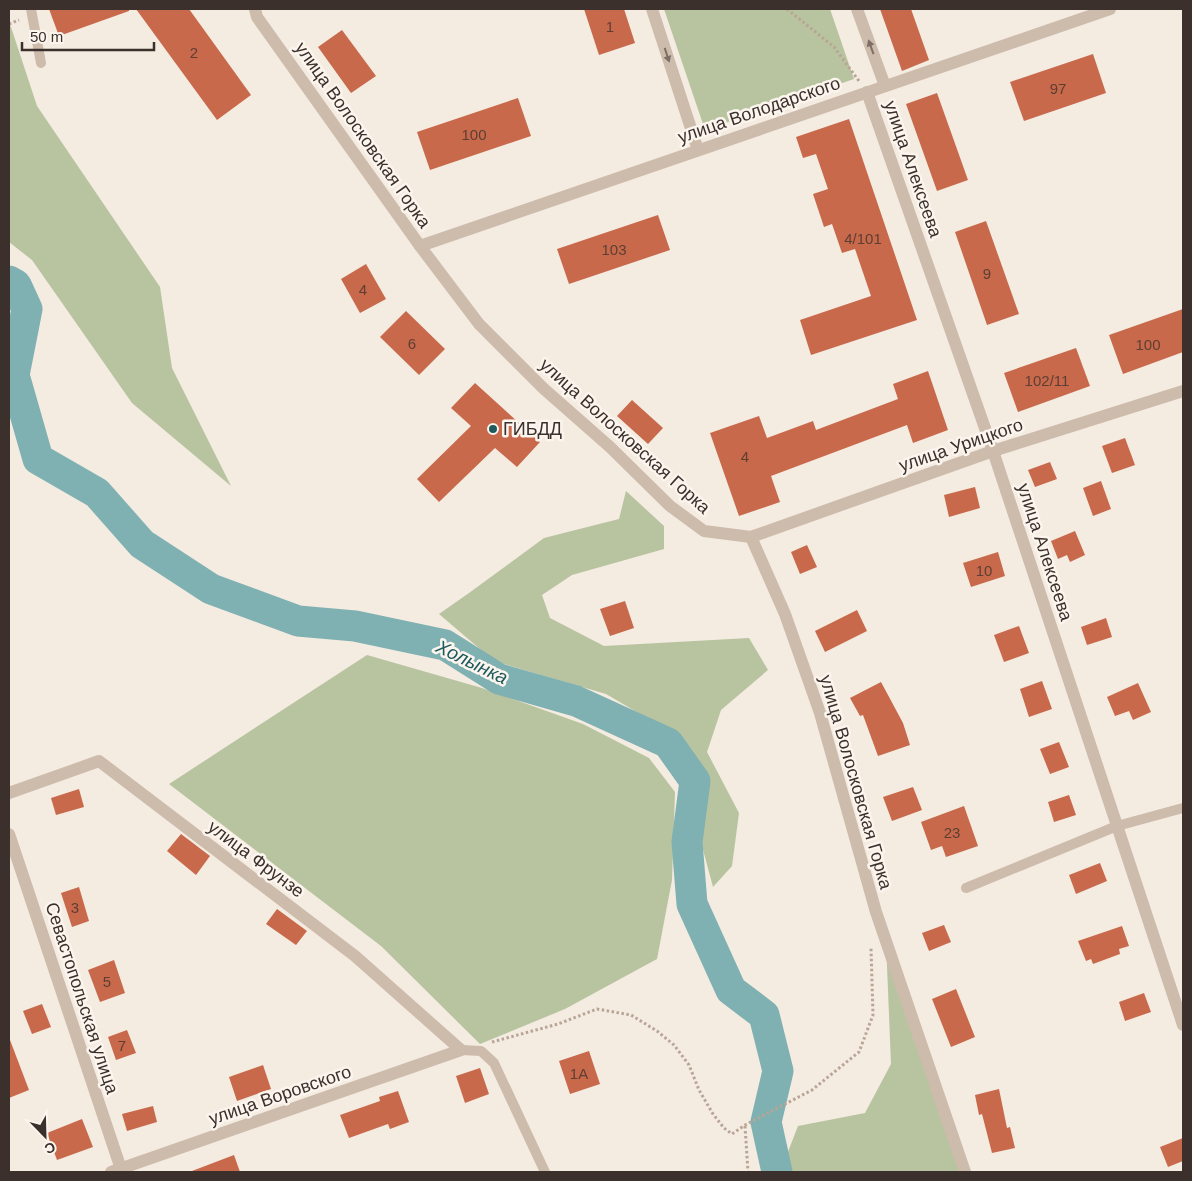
<svg xmlns="http://www.w3.org/2000/svg" width="1192" height="1181" viewBox="0 0 1192 1181" font-family="Arial,sans-serif">
<style>
.green{fill:#b8c4a0}
.lines{fill:none;stroke-linecap:round;stroke-linejoin:round}
.river{stroke:#7fb0b2;stroke-width:31}
.building{fill:#c8694b}
.path{stroke:#b9a596;stroke-width:3;stroke-dasharray:2.5 2.5;stroke-linecap:butt}
.service{stroke:#cdbbac;stroke-width:10}
.minor{stroke:#cdbbac;stroke-width:12}
.oneway{fill:#7d6f65}
.poi-dot{fill:#1f5a5e;stroke:#fbf5ee;stroke-width:2}
.labels{text-anchor:middle;dominant-baseline:central;stroke-width:5;stroke-linejoin:round;paint-order:stroke}
.number-label{font-size:15px;fill:#5e3e33}
.street-label{font-size:18px;fill:#3b302b;stroke:#fbf5ee}
.poi-label{font-size:18px;fill:#3b302b;stroke:#fbf5ee;text-anchor:start}
.water-label{font-size:19px;font-style:italic;fill:#1f5a5e;stroke:#fbf5ee}
</style>
<rect width="100%" height="100%" fill="#f4ebe1"/>
<g class="green">
<polygon points="664,9 830,9 854,79 705,130"/>
<polygon points="9,21 37,106 160,287 172,368 231,486 132,403 32,260 9,242"/>
<polygon points="626,491 664,526 664,549 572,575 542,595 550,618 604,646 749,638 768,670 721,710 707,752 739,813 732,866 713,887 698,831 703,771 664,728 606,694 494,661 439,614 469,593 544,538 619,519"/>
<polygon points="367,655 482,688 583,724 649,758 675,792 672,880 657,959 565,1009 480,1044 381,946 169,784"/>
<polygon points="886,941 963,1172 787,1172 786,1157 798,1126 865,1113 891,1064"/>
</g>
<g class="lines">
<polyline class="river" points="9,281 16,285 27,309 14,375 38,459 97,493 142,544 211,589 298,621 355,626 445,645 499,679 576,701 668,743 695,781 687,842 692,904 731,990 764,1015 778,1071 766,1122 777,1172"/>
</g>
<g class="building">
<polygon points="49,9 129,9 129,11 59,36"/>
<polygon points="136,9 189,9 251,95 217,120"/>
<polygon points="584,9 624,9 635,43 599,55"/>
<polygon points="880,9 911,9 929,60 902,71"/>
<polygon points="342,30 376,76 351,93 318,47"/>
<polygon points="1093,54 1106,93 1024,121 1010,82"/>
<polygon points="937,93 968,180 937,191 906,104"/>
<polygon points="518,98 531,136 430,170 417,132"/>
<polygon points="849,119 917,320 811,355 800,320 871,296 855,249 842,253 832,224 824,227 813,194 828,189 816,154 803,158 796,137"/>
<polygon points="658,215 670,250 569,284 557,249"/>
<polygon points="986,221 1019,314 987,325 955,232"/>
<polygon points="366,264 386,299 360,313 341,279"/>
<polygon points="1183,309 1183,352 1123,374 1109,335"/>
<polygon points="406,311 445,349 419,375 380,337"/>
<polygon points="1076,348 1090,386 1018,412 1004,373"/>
<polygon points="928,371 948,430 913,443 907,425 771,476 780,502 739,516 710,433 759,416 767,438 813,421 816,430 898,399 893,384"/>
<polygon points="475,383 540,442 517,467 495,448 439,502 417,479 471,426 451,408"/>
<polygon points="632,400 663,428 648,444 617,416"/>
<polygon points="1125,438 1135,465 1112,473 1102,446"/>
<polygon points="1050,462 1057,479 1035,487 1028,470"/>
<polygon points="1101,481 1111,509 1093,516 1083,488"/>
<polygon points="975,487 980,508 949,517 944,495"/>
<polygon points="1075,531 1085,555 1070,562 1067,555 1058,559 1051,541"/>
<polygon points="807,545 817,567 800,574 791,552"/>
<polygon points="998,552 1005,576 971,587 963,563"/>
<polygon points="625,601 634,628 610,636 600,609"/>
<polygon points="857,610 867,631 825,652 815,631"/>
<polygon points="1106,618 1112,637 1087,645 1081,627"/>
<polygon points="1019,626 1029,653 1004,662 994,635"/>
<polygon points="1042,681 1052,709 1029,717 1020,689"/>
<polygon points="881,682 903,723 910,745 878,756 863,715 860,716 850,698"/>
<polygon points="1138,683 1151,712 1133,720 1129,711 1115,716 1107,697"/>
<polygon points="1059,742 1069,767 1050,774 1040,749"/>
<polygon points="913,787 922,810 892,821 883,797"/>
<polygon points="79,789 84,807 56,815 51,798"/>
<polygon points="1069,795 1076,815 1054,822 1048,802"/>
<polygon points="964,806 978,846 946,857 942,846 931,850 921,822"/>
<polygon points="181,834 210,856 196,875 167,851"/>
<polygon points="1100,863 1107,881 1076,894 1069,875"/>
<polygon points="79,887 89,921 72,927 61,893"/>
<polygon points="277,909 307,931 296,945 266,924"/>
<polygon points="944,925 951,942 929,951 922,933"/>
<polygon points="1122,926 1129,946 1119,949 1120,954 1093,964 1091,959 1086,961 1078,941"/>
<polygon points="114,960 125,993 100,1002 88,970"/>
<polygon points="956,989 975,1037 951,1047 932,999"/>
<polygon points="1144,993 1151,1012 1125,1021 1119,1002"/>
<polygon points="42,1004 51,1027 32,1034 23,1011"/>
<polygon points="127,1030 136,1053 116,1060 108,1037"/>
<polygon points="9,1040 10,1040 29,1090 9,1098"/>
<polygon points="589,1051 600,1084 570,1094 559,1061"/>
<polygon points="263,1065 271,1089 237,1101 229,1077"/>
<polygon points="480,1068 489,1094 465,1103 456,1076"/>
<polygon points="999,1089 1007,1128 1010,1127 1015,1148 992,1153 982,1114 979,1115 975,1095"/>
<polygon points="398,1091 409,1122 390,1129 388,1124 349,1138 340,1115 380,1101 379,1097"/>
<polygon points="153,1106 157,1122 127,1131 122,1114"/>
<polygon points="82,1119 93,1147 57,1160 47,1133"/>
<polygon points="1183,1138 1183,1161 1168,1167 1160,1147"/>
<polygon points="234,1155 240,1172 193,1172 192,1171"/>
</g>
<g class="lines">
<g class="path">
<polyline points="787,9 834,47 859,81"/>
<polyline points="9,24 19,20"/>
<polyline points="492,1042 558,1024 597,1009 631,1015 657,1031 674,1045 689,1065 699,1090 713,1114 724,1128 732,1134 745,1125 812,1090 859,1052 873,1015 871,948"/>
<polyline points="745,1126 748,1172"/>
</g>
<g class="service">
<polyline points="31,9 41,63"/>
<polyline points="966,888 1117,826 1183,808"/>
<polyline points="461,1050 481,1051 494,1063 545,1172"/>
</g>
<g class="minor">
<polyline points="255,9 257,17 420,246 479,324 543,388 610,447 670,506 704,531 751,537 993,451 1183,391"/>
<polyline points="652,9 698,150"/>
<polyline points="857,9 885,86"/>
<polyline points="867,92 993,451 1183,1025"/>
<polyline points="420,246 1110,9"/>
<polyline points="751,537 785,614 820,713 876,912 965,1172"/>
<polyline points="9,793 99,761 355,956 461,1050 111,1172"/>
<polyline points="9,834 122,1172"/>
</g>
</g>
<defs><path id="oneway-solid" d="M-6-.8H1V-3.2L6.5 0L1 3.2V.8H-6Z" transform="scale(1.25)"/></defs>
<g class="oneway">
<use href="#oneway-solid" transform="translate(871 47) rotate(-110)"/>
<use href="#oneway-solid" transform="translate(667 55) rotate(72)"/>
</g>
<circle class="poi-dot" cx="493" cy="429" r="5"/>
<g class="labels">
<g class="number-label">
<text x="610" y="26">1</text>
<text x="194" y="52">2</text>
<text x="1058" y="88">97</text>
<text x="474" y="134">100</text>
<text x="863" y="238">4/101</text>
<text x="614" y="249">103</text>
<text x="987" y="273">9</text>
<text x="363" y="289">4</text>
<text x="412" y="343">6</text>
<text x="1148" y="344">100</text>
<text x="1047" y="380">102/11</text>
<text x="745" y="456">4</text>
<text x="984" y="570">10</text>
<text x="952" y="832">23</text>
<text x="75" y="907">3</text>
<text x="107" y="981">5</text>
<text x="122" y="1045">7</text>
<text x="579" y="1073">1А</text>
</g>
<g class="street-label">
<text transform="translate(759 110) rotate(-19)">улица Володарского</text>
<text transform="translate(363 135) rotate(55)">улица Волосковская Горка</text>
<text transform="translate(913 169) rotate(71)">улица Алексеева</text>
<text transform="translate(625 436) rotate(42)">улица Волосковская Горка</text>
<text transform="translate(961 445) rotate(-19)">улица Урицкого</text>
<text transform="translate(1045 552) rotate(72)">улица Алексеева</text>
<text transform="translate(856 782) rotate(74)">улица Волосковская Горка</text>
<text transform="translate(256 859) rotate(37)">улица Фрунзе</text>
<text transform="translate(82 998) rotate(72)">Севастопольская улица</text>
<text transform="translate(280 1095) rotate(-19)">улица Воровского</text>
</g>
<g class="poi-label">
<text x="503" y="429">ГИБДД</text>
</g>
<g class="water-label">
<text transform="translate(472 662) rotate(26)">Холынка</text>
</g>
</g>
<rect width="1192" height="1181" fill="none" stroke="#3b302b" stroke-width="20"/>
<g transform="translate(45 1136) rotate(157)" stroke="#fbf5ee" stroke-width="4" paint-order="stroke">
<path d="M0-4L9 19L0 12L-9 19Z" fill="#3b302b"/>
<text y="-8" font-size="14" font-weight="bold" text-anchor="middle" fill="#3b302b">С</text>
</g>
<path d="M22 42v8h132v-8" fill="none" stroke="#3b302b" stroke-width="2.5"/>
<text x="30" y="42" font-size="15" fill="#3b302b" stroke="#fbf5ee" stroke-width="4" paint-order="stroke">50 m</text>
</svg>
